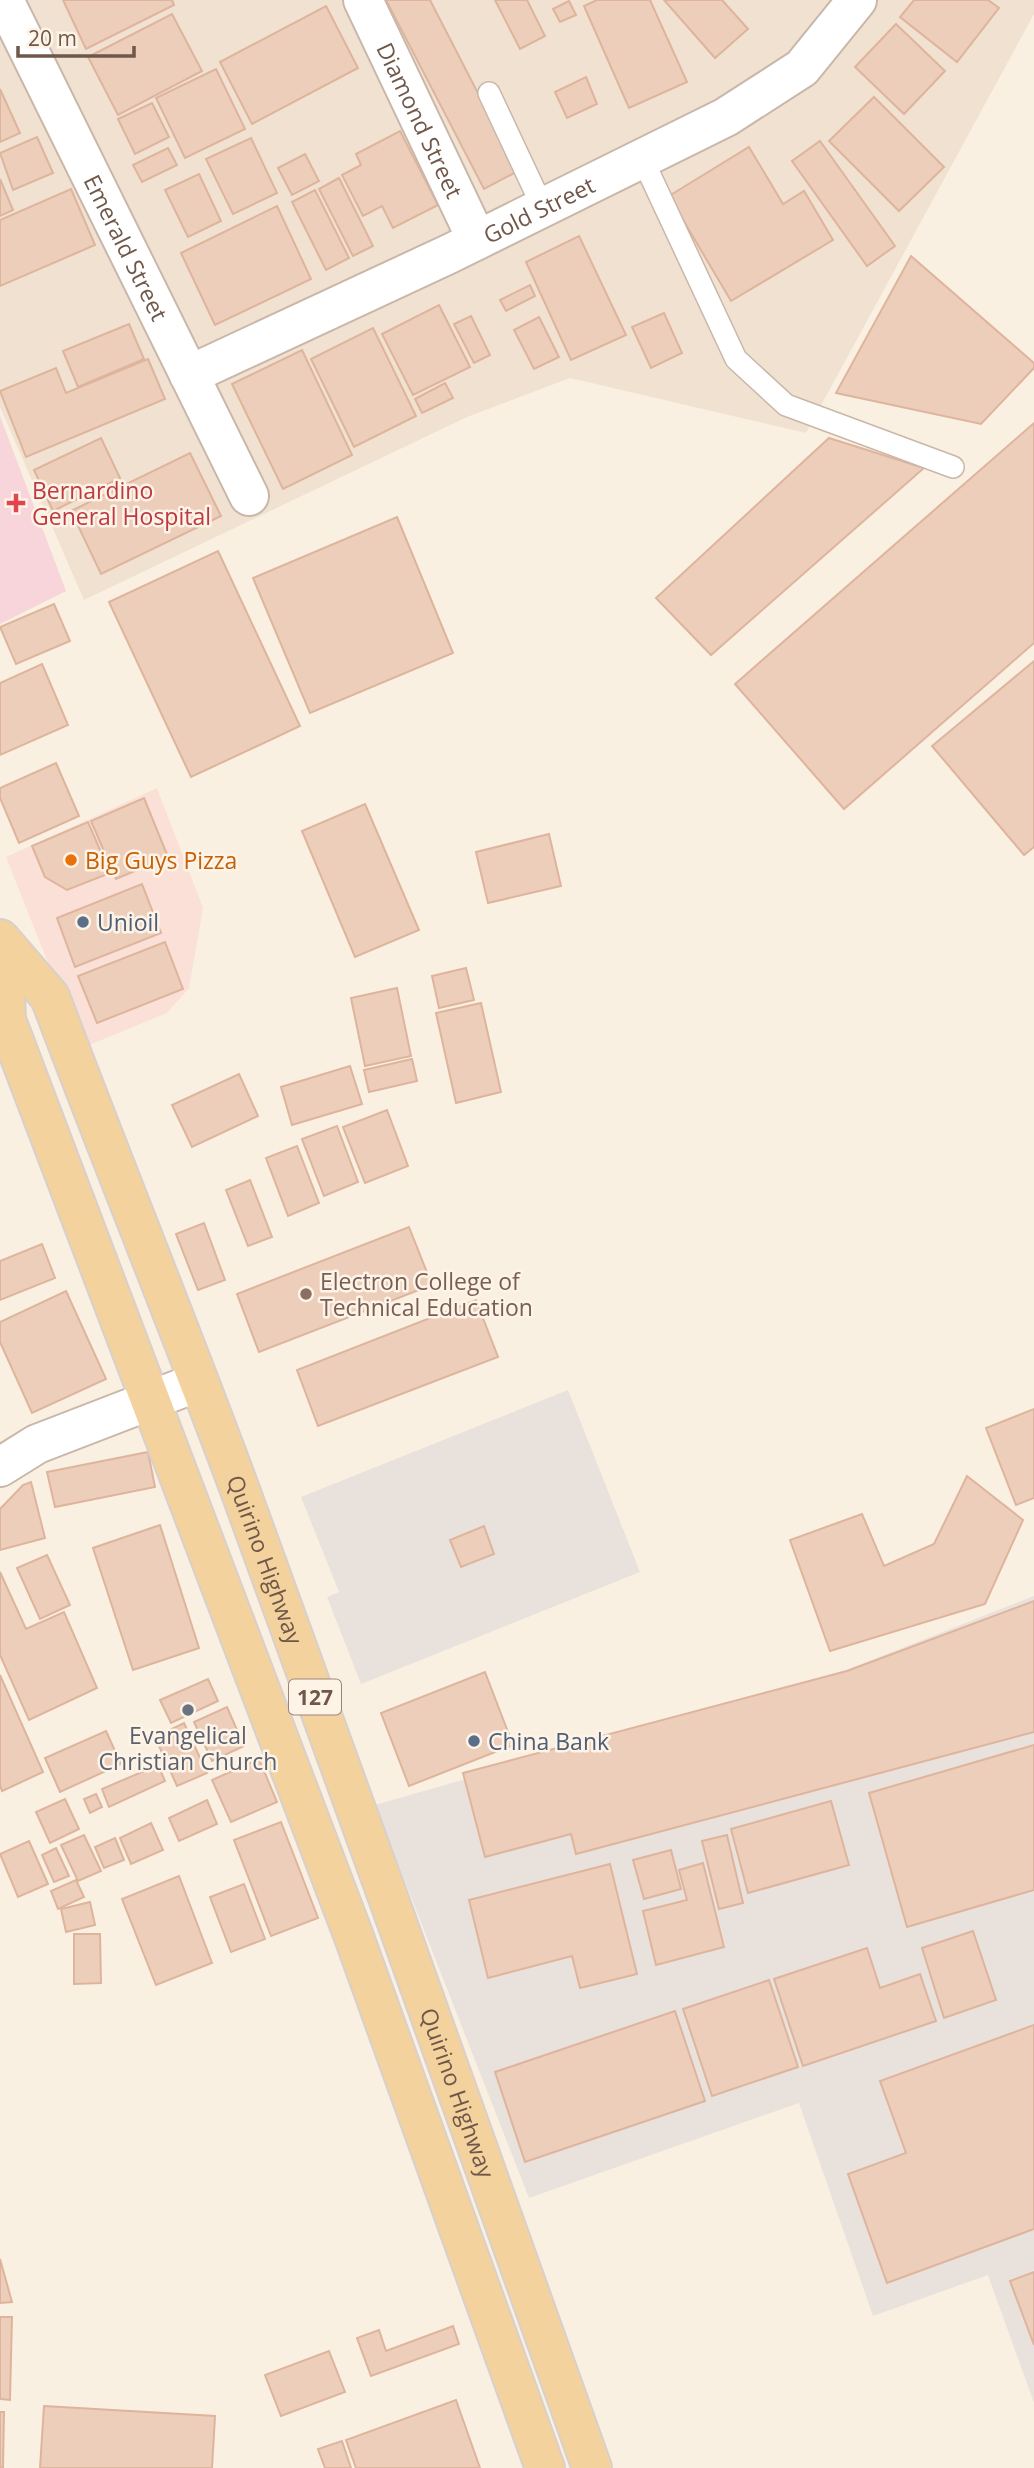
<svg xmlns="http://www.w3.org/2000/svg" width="1034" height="2468" viewBox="0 0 1034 2468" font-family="'Open Sans',sans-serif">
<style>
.residential{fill:#f1e1d0}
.commercial{fill:#fae0d6}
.industrial{fill:#e9e2dc}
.medical{fill:#f7d5da}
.building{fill:#edcebb;stroke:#deb49d;stroke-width:2}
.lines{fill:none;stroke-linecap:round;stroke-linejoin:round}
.service-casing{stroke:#c9b7a9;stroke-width:24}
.minor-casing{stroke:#c9b7a9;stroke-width:42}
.primary-casing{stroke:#d7d0cc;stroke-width:42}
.service{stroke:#fff;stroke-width:21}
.minor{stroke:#fff;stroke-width:38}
.primary{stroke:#f4d29e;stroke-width:38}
.health-dot{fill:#e0444e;stroke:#fdf4e7;stroke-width:2.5}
.food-dot{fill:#e8710a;stroke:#fdf4e7;stroke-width:2.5}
.service-dot{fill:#5c6f8a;stroke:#fdf4e7;stroke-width:2.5}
.education-dot{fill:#8d6e63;stroke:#fdf4e7;stroke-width:2.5}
.worship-dot{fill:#6b7280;stroke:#fdf4e7;stroke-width:2.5}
.labels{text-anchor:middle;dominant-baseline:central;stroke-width:5;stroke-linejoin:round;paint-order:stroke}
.shield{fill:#fdf4e7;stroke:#9a8679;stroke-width:2}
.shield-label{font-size:21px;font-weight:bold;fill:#6f574a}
.street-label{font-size:23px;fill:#6f574a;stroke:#fdf4e7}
.health-label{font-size:23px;fill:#be3a42;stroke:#fdf4e7;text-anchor:start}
.food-label{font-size:23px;fill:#c56008;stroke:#fdf4e7;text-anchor:start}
.service-label{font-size:23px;fill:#4e5e75;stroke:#fdf4e7;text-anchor:start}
.education-label{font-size:23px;fill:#785e54;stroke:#fdf4e7;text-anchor:start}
.worship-label{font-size:23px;fill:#5b616d;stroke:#fdf4e7}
</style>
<rect width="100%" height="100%" fill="#faf0e1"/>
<polygon class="residential" points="0,0 1034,0 1034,14 806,433 570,378 467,417 84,600 0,407"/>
<polygon class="commercial" points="157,788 203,908 189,988 167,1013 82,1048 6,857"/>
<g class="industrial">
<polygon points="568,1390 640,1572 361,1684 327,1597 339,1592 301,1497"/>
<polygon points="1034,1596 1034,2403 988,2275 873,2316 799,2103 529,2198 375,1805 846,1670"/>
</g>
<polygon class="medical" points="0,416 66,591 0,624"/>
<g class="building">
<polygon points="63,0 172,0 174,5 86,49"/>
<polygon points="386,0 430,0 518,171 484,189"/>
<polygon points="495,0 527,0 545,36 520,49"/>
<polygon points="597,0 650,0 687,82 629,108 584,6"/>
<polygon points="664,0 722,0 748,29 715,58"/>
<polygon points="914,0 988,0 999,8 957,62 900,17"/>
<polygon points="569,1 576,15 560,22 553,9"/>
<polygon points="326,6 358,68 252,124 220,62"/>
<polygon points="172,14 202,71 118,115 88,57"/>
<polygon points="896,24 945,71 904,114 855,67"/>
<polygon points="216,69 245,129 185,158 156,98"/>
<polygon points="586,77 597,104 567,118 555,92"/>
<polygon points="0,89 20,133 0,142"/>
<polygon points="874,97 944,167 899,211 829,141"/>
<polygon points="152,103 169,137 135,154 118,119"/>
<polygon points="400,131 438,205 393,228 382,206 363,216 342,175 361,165 356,154"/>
<polygon points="37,137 53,173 13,190 0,153"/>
<polygon points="251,138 277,193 233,214 206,159"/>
<polygon points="820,141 895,246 867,266 792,161"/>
<polygon points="749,147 783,204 804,191 833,240 731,301 669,196"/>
<polygon points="168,148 177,165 142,182 133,165"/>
<polygon points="305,154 319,181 292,195 278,168"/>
<polygon points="199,174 221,221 188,237 165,190"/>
<polygon points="339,178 373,246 353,256 319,189"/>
<polygon points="0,179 13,210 0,216"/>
<polygon points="71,189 95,245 0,286 0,220"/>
<polygon points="315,190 349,258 326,270 292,202"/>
<polygon points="277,206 311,279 215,325 181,253"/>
<polygon points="579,236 626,335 571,360 526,262"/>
<polygon points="911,256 1034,363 1034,368 981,424 836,393"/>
<polygon points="530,285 535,296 506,311 500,300"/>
<polygon points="439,305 470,367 413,395 382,334"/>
<polygon points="664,313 682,353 651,368 632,327"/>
<polygon points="471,316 490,355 474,363 454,324"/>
<polygon points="539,317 559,357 534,369 514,330"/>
<polygon points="129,324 144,359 78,387 63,351"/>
<polygon points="373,328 416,416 354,447 311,359"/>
<polygon points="302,350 352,455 283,489 232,384"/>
<polygon points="148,359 165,399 26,457 0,391 56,368 66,393"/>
<polygon points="445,383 453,398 422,413 415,399"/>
<polygon points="1034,423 1034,643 844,809 735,684"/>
<polygon points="101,438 120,478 53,511 34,470"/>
<polygon points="829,438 924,468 711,655 656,598"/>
<polygon points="190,453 221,516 101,574 71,511"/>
<polygon points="397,517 453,653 310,713 253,578"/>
<polygon points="218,551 300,726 191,777 109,602"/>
<polygon points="54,604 70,641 16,664 0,627"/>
<polygon points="1034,661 1034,847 1024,855 932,746"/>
<polygon points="42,664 68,725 0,755 0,683"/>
<polygon points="56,763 79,816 19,843 0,798 0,788"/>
<polygon points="144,798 168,857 116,879 91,821"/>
<polygon points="365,804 419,930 355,957 302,831"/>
<polygon points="88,822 110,873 67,890 45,877 32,846"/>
<polygon points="549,834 561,886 488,903 476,852"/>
<polygon points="142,884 161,933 75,967 57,918"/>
<polygon points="165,942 183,989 97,1023 78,976"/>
<polygon points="466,968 474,1000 439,1008 432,976"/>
<polygon points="397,988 411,1056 365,1066 351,998"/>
<polygon points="481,1003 501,1092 456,1103 436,1013"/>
<polygon points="412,1059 417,1081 369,1092 364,1070"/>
<polygon points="350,1066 362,1104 292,1125 281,1087"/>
<polygon points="239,1074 258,1116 192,1147 172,1105"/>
<polygon points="387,1110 408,1166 365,1183 343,1127"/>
<polygon points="337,1126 358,1182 324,1196 302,1139"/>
<polygon points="297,1146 319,1203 288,1216 266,1158"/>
<polygon points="250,1180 272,1237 248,1246 226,1190"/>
<polygon points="204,1223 225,1280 198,1290 176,1234"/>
<polygon points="409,1227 432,1285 259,1352 237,1294"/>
<polygon points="42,1244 55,1278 0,1300 0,1261"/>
<polygon points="66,1291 106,1379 32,1413 0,1342 0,1322"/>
<polygon points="476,1300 498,1357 318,1426 297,1370"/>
<polygon points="1034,1409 1034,1498 1016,1505 986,1428"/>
<polygon points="148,1452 155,1487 55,1507 47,1472"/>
<polygon points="967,1476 1023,1520 985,1604 830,1651 790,1540 862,1514 884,1566 934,1544"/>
<polygon points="31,1482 45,1538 0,1550 0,1509 23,1485"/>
<polygon points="160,1525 199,1648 133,1670 93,1548"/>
<polygon points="484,1526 494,1554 461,1567 450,1540"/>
<polygon points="47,1555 70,1605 40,1619 17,1568"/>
<polygon points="0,1572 26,1629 64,1612 97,1688 29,1720 0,1655"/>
<polygon points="1034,1601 1034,1732 576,1854 571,1834 485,1857 463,1773 847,1671"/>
<polygon points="485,1672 513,1745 409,1786 381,1713"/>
<polygon points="0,1675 43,1772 2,1791 0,1785"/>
<polygon points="208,1679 218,1701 171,1723 160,1700"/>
<polygon points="227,1707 244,1746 212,1761 194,1722"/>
<polygon points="184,1723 207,1773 177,1786 155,1737"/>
<polygon points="106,1731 121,1764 60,1792 45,1758"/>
<polygon points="1034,1745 1034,1890 907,1927 869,1793"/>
<polygon points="259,1759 277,1802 231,1822 212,1780"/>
<polygon points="158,1765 165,1781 109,1807 102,1789"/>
<polygon points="96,1794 102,1807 90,1813 84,1799"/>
<polygon points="65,1799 79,1829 50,1843 36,1812"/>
<polygon points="207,1800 217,1824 179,1841 169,1818"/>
<polygon points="831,1801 849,1865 748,1893 731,1829"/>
<polygon points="281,1822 318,1918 271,1936 234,1840"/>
<polygon points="151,1823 163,1850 131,1864 120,1838"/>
<polygon points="84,1835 101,1871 78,1881 61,1845"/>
<polygon points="727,1835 743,1903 719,1909 702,1841"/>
<polygon points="115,1838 124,1860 104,1868 95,1847"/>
<polygon points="29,1841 48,1884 18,1897 0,1854"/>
<polygon points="56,1848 69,1876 54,1882 42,1855"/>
<polygon points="671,1850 681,1889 644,1899 633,1860"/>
<polygon points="703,1863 724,1947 656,1965 643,1911 687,1900 679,1870"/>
<polygon points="610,1864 637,1974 580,1988 572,1956 488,1978 469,1900"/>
<polygon points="179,1876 212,1963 156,1985 122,1899"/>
<polygon points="76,1880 84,1897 58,1909 51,1891"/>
<polygon points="244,1884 265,1939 231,1952 210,1897"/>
<polygon points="90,1902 95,1925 66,1932 61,1909"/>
<polygon points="973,1931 996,2000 944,2018 922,1948"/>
<polygon points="74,1934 100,1934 101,1983 74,1984"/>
<polygon points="867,1948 880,1988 920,1974 936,2021 803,2066 774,1979"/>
<polygon points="769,1980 798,2067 712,2096 683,2009"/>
<polygon points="675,2011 705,2101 525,2162 495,2072"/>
<polygon points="1034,2025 1034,2229 887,2283 848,2174 906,2153 880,2081"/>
<polygon points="0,2259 12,2302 0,2303"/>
<polygon points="1034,2272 1034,2345 1010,2281"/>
<polygon points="0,2317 12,2317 10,2400 0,2399"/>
<polygon points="453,2326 459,2344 371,2376 357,2338 379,2330 386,2351"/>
<polygon points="329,2351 345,2392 281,2416 265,2375"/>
<polygon points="456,2400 480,2468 356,2468 346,2440"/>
<polygon points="44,2406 215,2416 212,2468 40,2468"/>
<polygon points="0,2412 4,2412 3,2468 0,2468"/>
<polygon points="342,2441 351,2468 325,2468 318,2449"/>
</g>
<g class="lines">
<defs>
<g id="service">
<polyline points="489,93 543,208"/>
<polyline points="642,158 736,359 786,405 953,467"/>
</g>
<g id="minor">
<path id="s1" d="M 4,0 L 249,496"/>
<path id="s2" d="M 363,0 L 477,240"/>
<path id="s3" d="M 189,375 L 449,254 L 726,117 L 802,68 L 857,0"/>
<polyline points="0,1467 37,1444 198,1382"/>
</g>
<g id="primary">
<path id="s4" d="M 0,939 L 50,997 C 112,1162 179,1325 240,1490 C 360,1815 475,2142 592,2468"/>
<polyline points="3,945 6,1020 354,1937 545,2468"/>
</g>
</defs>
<use href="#service" class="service-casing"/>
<use href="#minor" class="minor-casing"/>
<use href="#primary" class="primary-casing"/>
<use href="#service" class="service"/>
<use href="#minor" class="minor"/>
<use href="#primary" class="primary"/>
</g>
<path class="health-dot" d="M12.5 492.5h7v7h7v7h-7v7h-7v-7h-7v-7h7z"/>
<circle class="food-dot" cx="71" cy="860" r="7"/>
<g class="service-dot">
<circle cx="83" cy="922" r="7"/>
<circle cx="474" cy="1741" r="7"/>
</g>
<circle class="education-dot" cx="306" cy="1294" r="7"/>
<circle class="worship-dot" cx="188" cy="1710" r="7"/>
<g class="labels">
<rect class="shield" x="289" y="1679.5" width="52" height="35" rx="5"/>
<g class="shield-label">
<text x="315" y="1697">127</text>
</g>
<g class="street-label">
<text stroke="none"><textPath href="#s2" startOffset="133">Diamond Street</textPath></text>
<text stroke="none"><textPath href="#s3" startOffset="387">Gold Street</textPath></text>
<text stroke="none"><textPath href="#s1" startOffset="276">Emerald Street</textPath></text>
<text stroke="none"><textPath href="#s4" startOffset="679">Quirino Highway</textPath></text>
<text stroke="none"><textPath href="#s4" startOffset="1246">Quirino Highway</textPath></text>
</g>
<g class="health-label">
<text x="32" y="490">Bernardino<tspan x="32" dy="26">General Hospital</tspan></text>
</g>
<g class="food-label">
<text x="85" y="860">Big Guys Pizza</text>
</g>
<g class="service-label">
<text x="97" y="922">Unioil</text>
<text x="488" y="1741">China Bank</text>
</g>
<g class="education-label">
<text x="320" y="1281">Electron College of<tspan x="320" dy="26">Technical Education</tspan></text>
</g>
<g class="worship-label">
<text x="188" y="1735">Evangelical<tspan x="188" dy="26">Christian Church</tspan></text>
</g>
</g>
<path d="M18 46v10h116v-10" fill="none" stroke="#6f574a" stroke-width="3.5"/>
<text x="28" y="46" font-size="21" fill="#6f574a" stroke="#fdf4e7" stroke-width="5" paint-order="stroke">20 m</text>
</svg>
